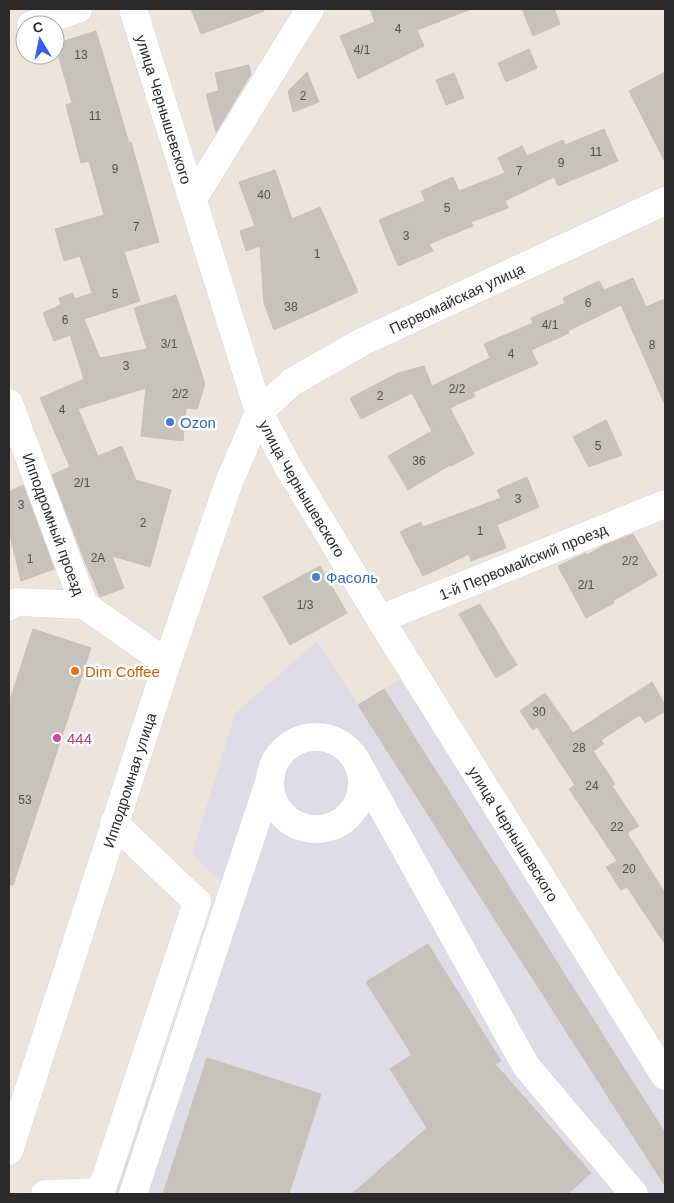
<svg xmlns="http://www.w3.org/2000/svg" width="674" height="1203" viewBox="0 0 674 1203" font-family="Helvetica,sans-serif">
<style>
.industrial{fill:#dedce4}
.building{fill:#c7c2bb;stroke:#c7c1b5}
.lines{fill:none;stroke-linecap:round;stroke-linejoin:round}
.minor-casing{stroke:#d0d4e3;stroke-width:29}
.minor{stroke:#fff;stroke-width:28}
.shop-dot{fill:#3f7fe0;stroke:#fff;stroke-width:2}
.food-dot{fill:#e8710a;stroke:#fff;stroke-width:2}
.hotel-dot{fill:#d1479c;stroke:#fff;stroke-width:2}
.labels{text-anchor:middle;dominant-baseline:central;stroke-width:5;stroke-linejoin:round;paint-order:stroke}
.number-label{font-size:12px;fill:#51504e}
.street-label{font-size:15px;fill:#2a2a2a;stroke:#fff}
.shop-label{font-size:15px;fill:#366cbe;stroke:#fff;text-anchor:start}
.food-label{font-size:15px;fill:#c56008;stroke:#fff;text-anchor:start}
.hotel-label{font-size:15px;fill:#b23c85;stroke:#fff;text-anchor:start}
</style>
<rect width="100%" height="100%" fill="#ece5db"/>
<polygon class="industrial" points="317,641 358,705 406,676 665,1098 665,1194 115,1194 223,884 192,854 235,714"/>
<g class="building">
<polygon points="191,9 263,9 264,11 201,34"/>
<polygon points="370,9 469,9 469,10 417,30 424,46 358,79 340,36 375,22"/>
<polygon points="522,9 554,9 560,24 533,36"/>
<polygon points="96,31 129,143 131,142 159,242 124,252 140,301 84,319 100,358 147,349 134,308 176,295 205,384 197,409 186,408 183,441 141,436 146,388 78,409 98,456 122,446 136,480 171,490 150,567 112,556 124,588 100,597 84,559 52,475 70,467 40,398 84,379 70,335 54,341 43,313 61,305 59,298 73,293 75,299 92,293 80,256 64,261 55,229 104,215 89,161 81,163 66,105 72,103 55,44"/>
<polygon points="529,49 537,68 506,82 498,63"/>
<polygon points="249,65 251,74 216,132 206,94 219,91 215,73"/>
<polygon points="307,72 319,102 293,112 288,91"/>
<polygon points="665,72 665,162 629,91"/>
<polygon points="454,73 464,98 446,105 436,80"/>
<polygon points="604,129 618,161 558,186 554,177 505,201 508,208 471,222 473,226 429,244 433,251 398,266 379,220 425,201 421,191 453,177 459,191 505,173 498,158 522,146 527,156 563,140 565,145"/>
<polygon points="275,170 292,219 320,207 358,292 274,330 264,303 260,246 246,251 240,231 255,226 239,182"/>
<polygon points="633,278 646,307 665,299 665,405 621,305 568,331 569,333 531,350 538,364 473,392 475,396 450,408 474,454 451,466 450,465 408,490 388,456 432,431 412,393 361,419 350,398 398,373 424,366 432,386 490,358 484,344 533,323 531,318 565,303 563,298 599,281 604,290"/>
<polygon points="606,420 622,455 589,467 573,437"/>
<polygon points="527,477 539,507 497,525 506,548 471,561 469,554 423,576 400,532 421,522 423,527 501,498 497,490"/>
<polygon points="23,485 54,569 21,581 9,532 9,492"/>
<polygon points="633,534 657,575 613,601 614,603 586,618 558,566 586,553 587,555 605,545"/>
<polygon points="320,566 347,613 290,645 263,597"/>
<polygon points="480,604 517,665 496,678 459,614"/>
<polygon points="33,629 91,648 13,885 9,884 9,703"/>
<polygon points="652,682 665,705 665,711 645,723 640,715 601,740 604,744 593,751 615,784 612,786 639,826 627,833 665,893 665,944 627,887 621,890 606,867 617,861 569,789 575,785 537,727 533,730 520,711 545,693 573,733"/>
<polygon points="384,689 665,1133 665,1186 358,705"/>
<polygon points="428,944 501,1061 495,1064 591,1173 567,1194 352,1194 427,1128 390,1069 412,1055 366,982"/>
<polygon points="207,1058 321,1094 289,1194 163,1194"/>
</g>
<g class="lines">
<defs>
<g id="minor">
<path id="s1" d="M 133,9 L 259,412 L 287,465 L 380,619 L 665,1076"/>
<polyline points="31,25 78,9"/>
<polyline points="193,199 310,9"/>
<path id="s2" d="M 9,403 L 84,605 L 167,663"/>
<polyline points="9,607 17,602 84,605"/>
<path id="s3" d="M 380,619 L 665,504"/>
<circle cx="316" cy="783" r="46"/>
<polyline points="357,762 526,1066 634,1194"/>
<path id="s4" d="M 9,1151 L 167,663 L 229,482 L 259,412 L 292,382 L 362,342 L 665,201"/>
<polyline points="45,1194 101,1192 197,902 114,823"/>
<polyline points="133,1194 271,776"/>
</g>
</defs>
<use href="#minor" class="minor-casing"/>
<use href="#minor" class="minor"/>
</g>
<g class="shop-dot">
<circle cx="170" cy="422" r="5"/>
<circle cx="316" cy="577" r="5"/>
</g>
<circle class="food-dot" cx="75" cy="671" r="5"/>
<circle class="hotel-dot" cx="57" cy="738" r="5"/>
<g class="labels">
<g class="number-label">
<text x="398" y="29">4</text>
<text x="362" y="50">4/1</text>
<text x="81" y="55">13</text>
<text x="303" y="96">2</text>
<text x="95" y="116">11</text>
<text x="596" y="152">11</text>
<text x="561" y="163">9</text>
<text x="115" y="169">9</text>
<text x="519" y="171">7</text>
<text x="264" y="195">40</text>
<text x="447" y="208">5</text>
<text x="136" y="227">7</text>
<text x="406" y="236">3</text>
<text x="317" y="254">1</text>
<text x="115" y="294">5</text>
<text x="588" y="303">6</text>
<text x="291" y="307">38</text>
<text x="65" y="320">6</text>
<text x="550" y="325">4/1</text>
<text x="169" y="344">3/1</text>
<text x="652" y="345">8</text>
<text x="511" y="354">4</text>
<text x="126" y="366">3</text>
<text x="457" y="389">2/2</text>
<text x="180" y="394">2/2</text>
<text x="380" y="396">2</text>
<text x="62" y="410">4</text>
<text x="598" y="446">5</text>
<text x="419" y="461">36</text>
<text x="82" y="483">2/1</text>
<text x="518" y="499">3</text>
<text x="21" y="505">3</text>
<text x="143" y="523">2</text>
<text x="480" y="531">1</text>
<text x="98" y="558">2А</text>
<text x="30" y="559">1</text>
<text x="630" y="561">2/2</text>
<text x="586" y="585">2/1</text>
<text x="305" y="605">1/3</text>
<text x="539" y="712">30</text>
<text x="579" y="748">28</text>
<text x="592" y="786">24</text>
<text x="25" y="800">53</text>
<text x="617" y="827">22</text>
<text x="629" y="869">20</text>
</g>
<g class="street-label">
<text stroke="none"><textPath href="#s1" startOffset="105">улица Чернышевского</textPath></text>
<text stroke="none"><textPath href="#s4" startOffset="1010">Первомайская улица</textPath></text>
<text stroke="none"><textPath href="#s1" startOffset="510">улица Чернышевского</textPath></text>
<text stroke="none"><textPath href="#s2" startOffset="129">Ипподромный проезд</textPath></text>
<text stroke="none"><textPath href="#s3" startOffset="154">1-й Первомайский проезд</textPath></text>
<text stroke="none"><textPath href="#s4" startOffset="390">Ипподромная улица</textPath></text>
<text stroke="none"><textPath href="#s1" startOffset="915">улица Чернышевского</textPath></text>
</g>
<g class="shop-label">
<text x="180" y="422">Ozon</text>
<text x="326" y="577">Фасоль</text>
</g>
<g class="food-label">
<text x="85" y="671">Dim Coffee</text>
</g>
<g class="hotel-label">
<text x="67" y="738">444</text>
</g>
</g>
<rect width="674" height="1203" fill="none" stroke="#2a2a2a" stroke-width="20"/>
<g transform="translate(40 40) rotate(350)"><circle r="24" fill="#ffffff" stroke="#aaaaaa"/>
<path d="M0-4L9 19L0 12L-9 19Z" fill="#385bfc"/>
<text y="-8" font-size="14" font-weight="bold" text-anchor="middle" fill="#2a2a2a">С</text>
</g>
</svg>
